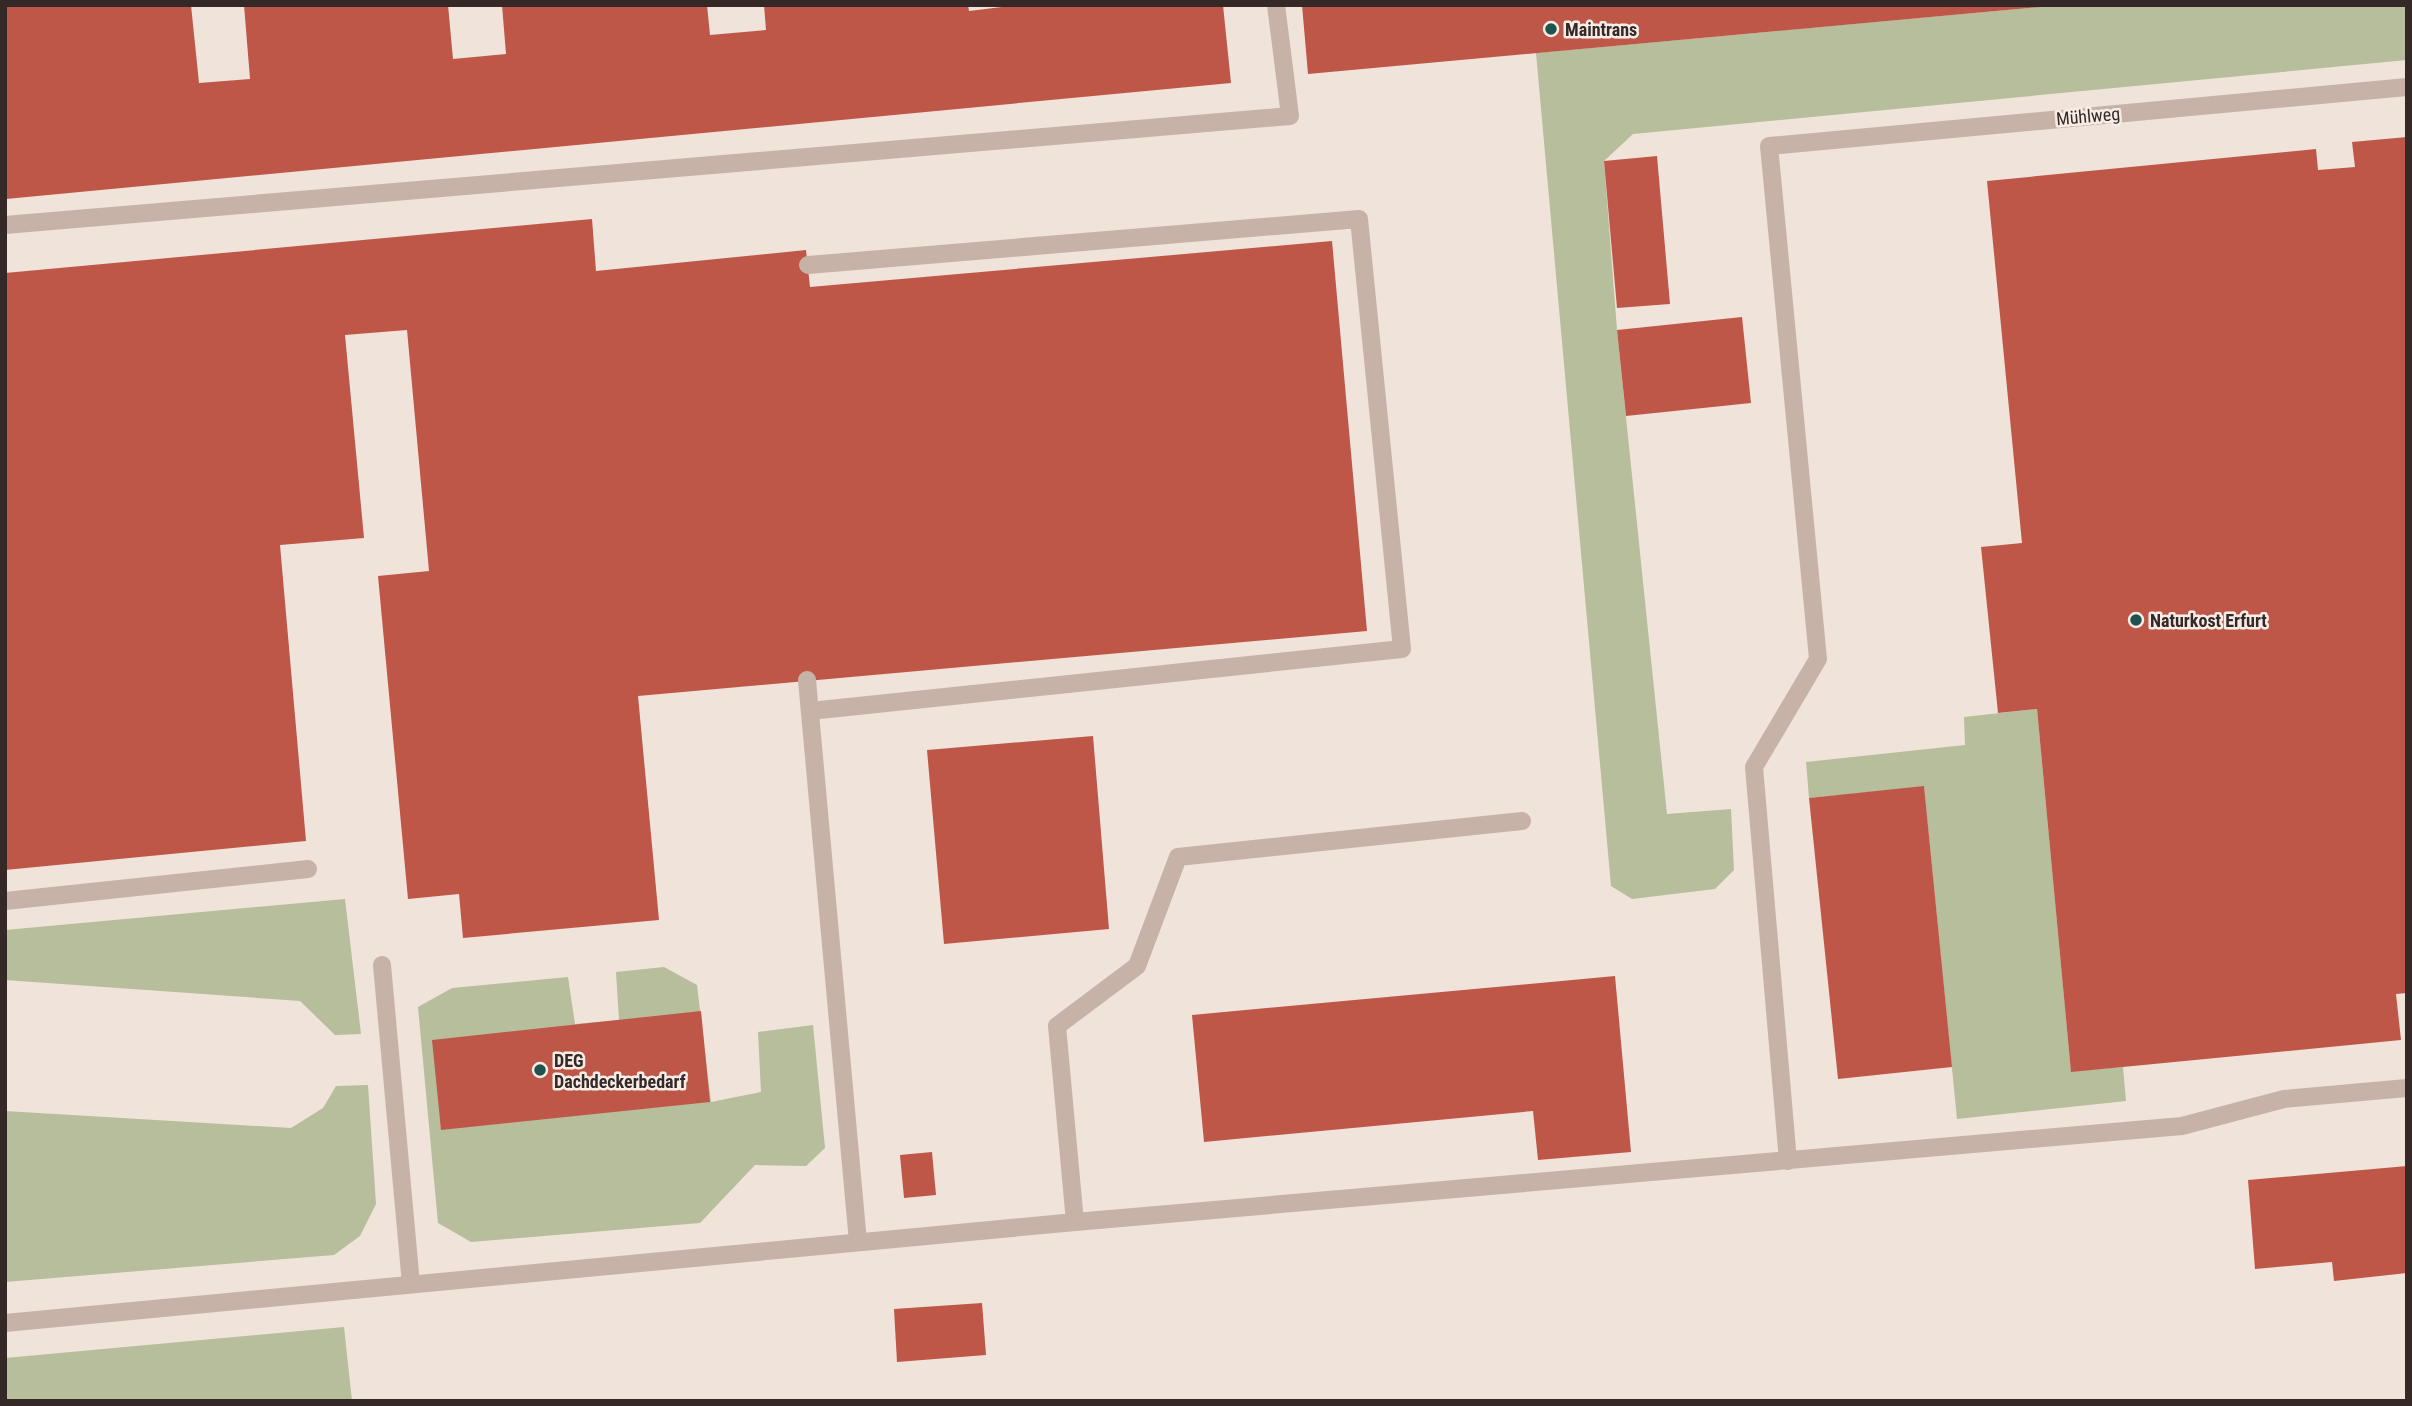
<svg xmlns="http://www.w3.org/2000/svg" width="2412" height="1406" viewBox="0 0 2412 1406" font-family="'Roboto Condensed',sans-serif">
<style>
.green{fill:#b6be9b}
.building{fill:#bf5749}
.lines{fill:none;stroke-linecap:round;stroke-linejoin:round}
.lane{stroke:#c7b2a7;stroke-width:18}
.poi-dot{fill:#1f5350;stroke:#f8ede6;stroke-width:2.5}
.labels{text-anchor:middle;dominant-baseline:central;stroke-width:5;stroke-linejoin:round;paint-order:stroke}
.poi-label{font-size:18px;font-weight:bold;fill:#342927;stroke:#f8ede6;text-anchor:start}
.street-label{font-size:18px;fill:#342927;stroke:#f8ede6}
</style>
<rect width="100%" height="100%" fill="#f0e3da"/>
<g class="green">
<polygon points="2060,5 2407,5 2407,60 1633,134 1604,161 1617,330 1667,814 1731,809 1734,870 1715,889 1632,899 1611,886 1536,53"/>
<polygon points="2037,709 2071,1071 2123,1067 2126,1101 1957,1119 1924,787 1809,798 1806,762 1965,745 1964,717"/>
<polygon points="345,899 361,1034 335,1035 300,1001 5,980 5,930"/>
<polygon points="664,967 697,985 711,1102 761,1092 758,1032 813,1025 825,1148 806,1166 755,1165 700,1223 471,1242 438,1223 418,1007 452,988 568,977 575,1024 619,1020 616,972"/>
<polygon points="368,1085 376,1204 360,1236 334,1255 5,1282 5,1111 291,1128 323,1108 336,1086"/>
<polygon points="344,1327 352,1401 5,1401 5,1358"/>
</g>
<g class="building">
<polygon points="5,5 191,5 199,83 250,79 244,5 448,5 453,59 506,54 502,5 707,5 710,35 766,30 764,5 968,5 969,11 1019,5 1223,5 1231,83 6,199"/>
<polygon points="1302,5 2040,5 2040,7 1308,74"/>
<polygon points="2407,137 2407,993 2396,994 2401,1040 2071,1072 2037,709 1998,713 1981,547 2022,543 1987,181 2316,149 2318,170 2355,167 2352,142"/>
<polygon points="1657,156 1670,304 1617,308 1604,161"/>
<polygon points="592,219 596,271 806,250 810,287 1332,241 1367,631 638,696 659,920 463,938 459,894 408,899 378,576 429,571 407,330 345,335 364,538 280,545 306,841 5,870 5,273"/>
<polygon points="1742,317 1751,403 1626,416 1617,330"/>
<polygon points="1093,736 1109,929 944,944 927,750"/>
<polygon points="1924,786 1952,1067 1838,1079 1809,798"/>
<polygon points="1615,976 1631,1152 1538,1160 1533,1111 1204,1142 1192,1015"/>
<polygon points="701,1011 710,1102 441,1130 432,1040"/>
<polygon points="932,1152 936,1195 904,1198 900,1155"/>
<polygon points="2407,1166 2407,1273 2334,1281 2332,1262 2255,1269 2248,1180"/>
<polygon points="982,1303 986,1355 897,1362 894,1309"/>
</g>
<g class="lines">
<g class="lane">
<polyline points="5,225 1290,116 1276,5"/>
<polyline points="808,265 1359,219 1402,649 810,711"/>
<polyline points="807,680 858,1242"/>
<polyline points="5,901 308,869"/>
<polyline points="382,965 411,1284"/>
<polyline points="1788,1161 1754,767 1818,659 1769,146 2407,87"/>
<polyline points="1075,1222 1057,1026 1137,966 1178,857 1522,821"/>
<polyline points="5,1323 1075,1222 2182,1126 2284,1099 2407,1088"/>
</g>
</g>
<g class="poi-dot">
<circle cx="1551" cy="29" r="7"/>
<circle cx="2136" cy="620" r="7"/>
<circle cx="540" cy="1070" r="7"/>
</g>
<g class="labels">
<g class="poi-label">
<text x="1565" y="29">Maintrans</text>
<text x="2150" y="620">Naturkost Erfurt</text>
<text x="554" y="1060">DEG<tspan x="554" dy="21">Dachdeckerbedarf</tspan></text>
</g>
<g class="street-label">
<text transform="translate(2088 116) rotate(-5)">Mühlweg</text>
</g>
</g>
<rect width="2412" height="1406" fill="none" stroke="#342927" stroke-width="14"/>
</svg>
